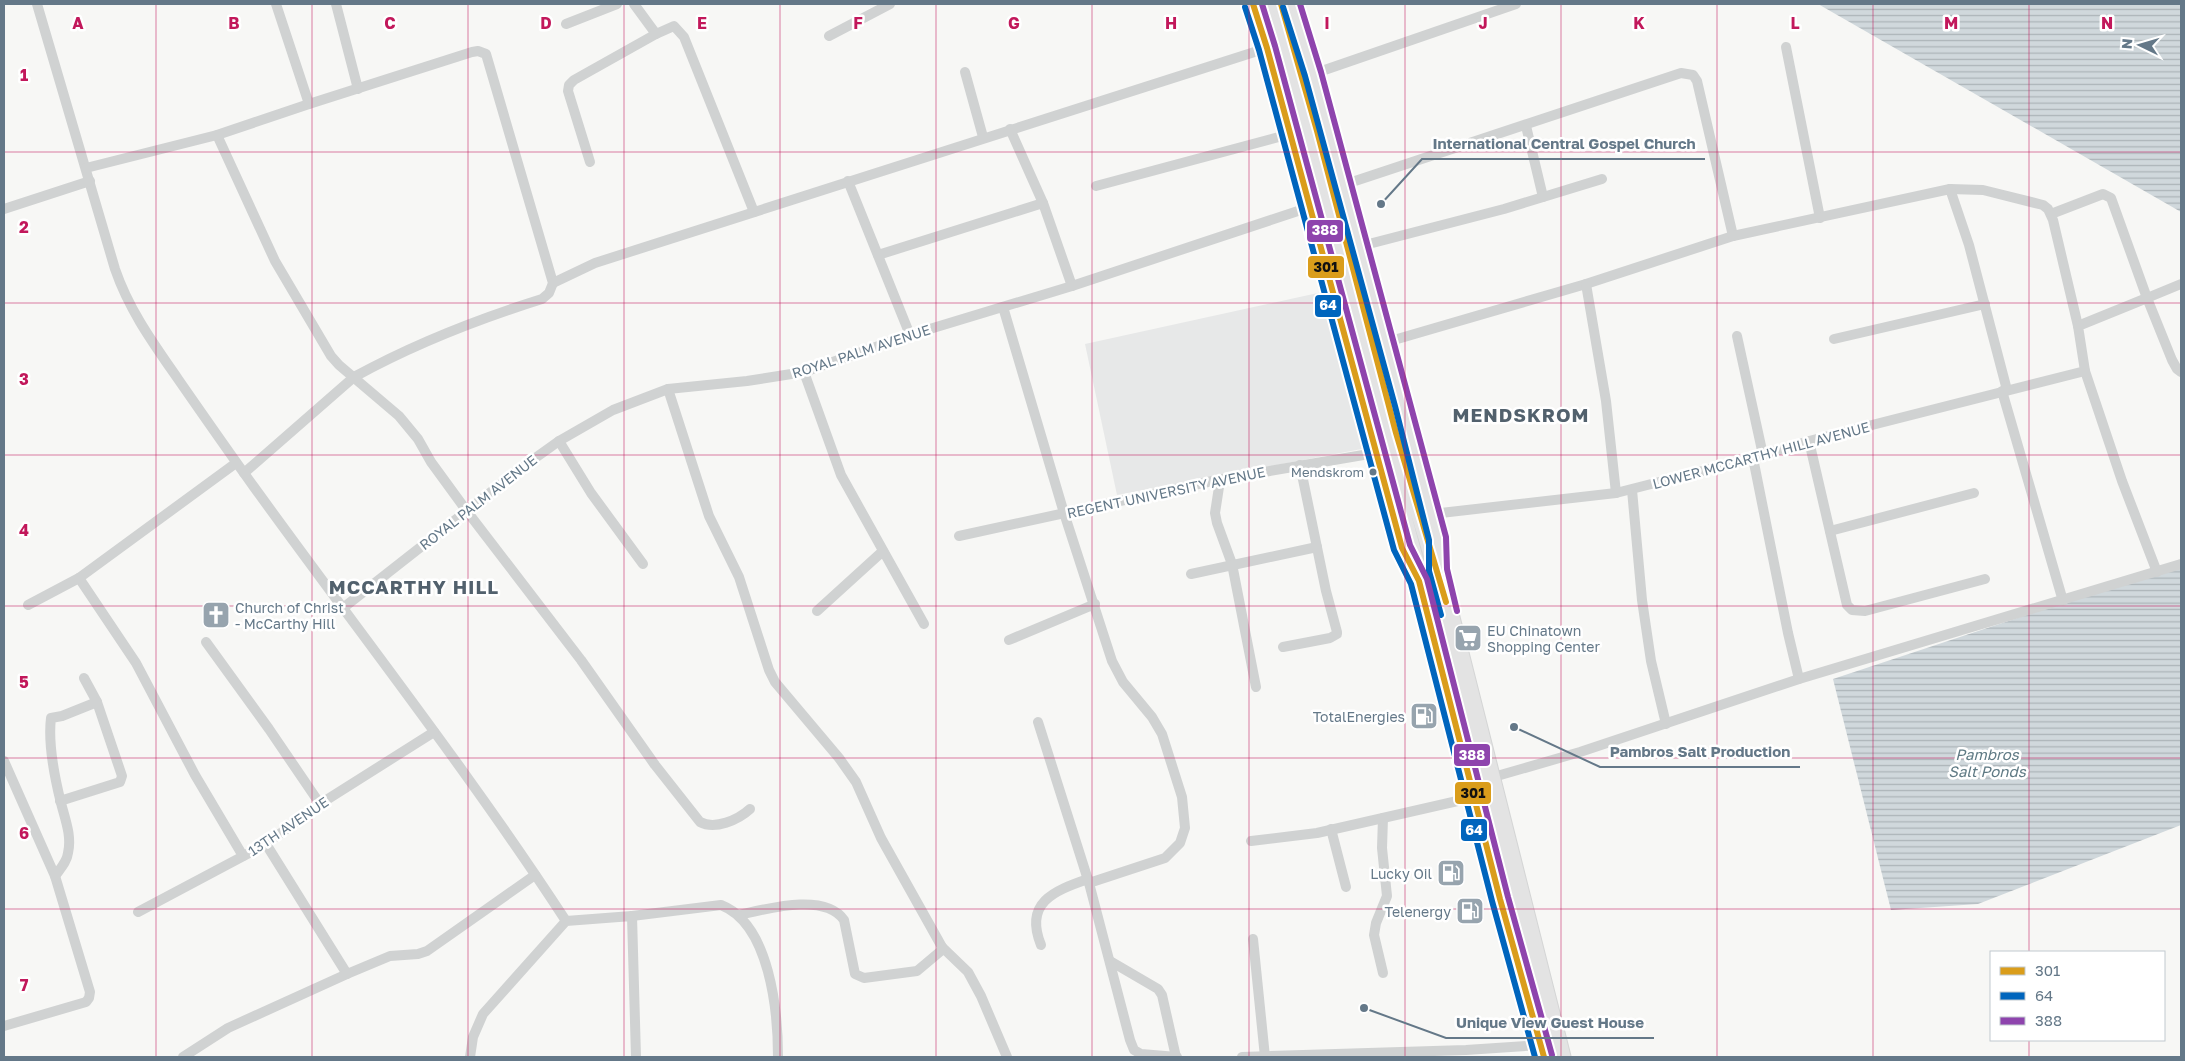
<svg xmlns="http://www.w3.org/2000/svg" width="2185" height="1061" viewBox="0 0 2185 1061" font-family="'Golos Text',sans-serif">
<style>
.built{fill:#e7e8e8}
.water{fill:url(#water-rules)}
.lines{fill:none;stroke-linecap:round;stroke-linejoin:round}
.secondary-casing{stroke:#d3d5d5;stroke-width:16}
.highway-casing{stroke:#d4d5d5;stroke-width:21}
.street{stroke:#d0d2d2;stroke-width:10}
.secondary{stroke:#e3e3e3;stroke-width:14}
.highway{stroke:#e3e3e3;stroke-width:19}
.bus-1-casing{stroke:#fff;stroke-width:10}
.bus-2-casing{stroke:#fff;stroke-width:10}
.bus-3-casing{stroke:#fff;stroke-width:10}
.bus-1{stroke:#da9d1b;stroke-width:6}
.bus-2{stroke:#0065bd;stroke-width:6}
.bus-3{stroke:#8e44ad;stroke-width:6}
.grid{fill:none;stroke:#c2185b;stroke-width:1;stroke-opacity:0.55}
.bus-dot{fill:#647888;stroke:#fff;stroke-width:2}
.labels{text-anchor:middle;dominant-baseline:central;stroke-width:5;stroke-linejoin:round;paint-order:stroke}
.bus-label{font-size:13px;fill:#647888;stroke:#fff;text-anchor:end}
.street-label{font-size:14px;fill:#647888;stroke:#fff}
.poi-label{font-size:14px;fill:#647888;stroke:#fff;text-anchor:end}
.water-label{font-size:15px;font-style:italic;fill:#5f7a84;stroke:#fff}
.district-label{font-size:19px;font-weight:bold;letter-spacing:1px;fill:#52616d;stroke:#fff}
.grid-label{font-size:16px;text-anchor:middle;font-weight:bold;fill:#c2185b;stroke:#fff;stroke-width:5;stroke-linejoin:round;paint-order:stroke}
.leader{fill:none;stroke:#647888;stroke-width:2}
.callout-dot{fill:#647888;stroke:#fff;stroke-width:2}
.callout-label{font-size:15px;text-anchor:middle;font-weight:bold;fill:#647888;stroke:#fff;stroke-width:5;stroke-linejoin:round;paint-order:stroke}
.line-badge{stroke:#fff;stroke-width:2}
.badge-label{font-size:14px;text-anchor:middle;font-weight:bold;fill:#fff}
.pale-badge-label{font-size:14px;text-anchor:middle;font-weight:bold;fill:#111}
</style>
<defs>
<pattern id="water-rules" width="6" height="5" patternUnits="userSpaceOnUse" patternTransform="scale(1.25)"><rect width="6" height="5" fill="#d0d8dc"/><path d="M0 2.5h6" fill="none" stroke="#acb4b8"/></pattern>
</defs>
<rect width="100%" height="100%" fill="#f7f7f5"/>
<polygon class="built" points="1327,291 1367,448 1117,495 1085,344"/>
<g class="water">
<polygon points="1818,4 2181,4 2181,212"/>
<polygon points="2181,564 2181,825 1978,904 1891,910 1833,679"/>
</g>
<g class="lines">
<defs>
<g id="secondary">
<polyline points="1253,4 1267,48 1392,512"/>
<polyline points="1291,4 1313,74 1387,342 1432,514 1439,550"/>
</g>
<g id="highway">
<polyline points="1264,4 1278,44 1419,581 1500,899 1544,1057"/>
<polyline points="1281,4 1317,131 1396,433 1438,570 1561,1057"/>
</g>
</defs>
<use href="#secondary" class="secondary-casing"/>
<use href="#highway" class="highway-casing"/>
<g class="street">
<path d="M 37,4 L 115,269 C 129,310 153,343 178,379 C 203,415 228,451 254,487 C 358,631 469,772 566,921"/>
<polyline points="276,4 309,104"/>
<polyline points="336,4 358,89"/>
<polyline points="634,4 656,34 674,26 684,37 754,212"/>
<polyline points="566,24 617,4"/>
<polyline points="829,36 890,4"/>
<polyline points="1786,47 1820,218"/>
<polyline points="965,72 983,137"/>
<polyline points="1313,74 1516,4"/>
<polyline points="1526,126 1543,197"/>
<polyline points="1010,129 1043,203 1072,286"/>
<path d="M 217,135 L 275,261 L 331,356 L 339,365 L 399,416 L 418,439 L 431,462 L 466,510 L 581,660 L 655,765 L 700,822 C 715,830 738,820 750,809"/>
<polyline points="590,162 568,91 569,85 574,80 656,34"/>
<path d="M 86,168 L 217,135 L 309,104 L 472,52 L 478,51 L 486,54 L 553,283 L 549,293 L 542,299 C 478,319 414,344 354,377 L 244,473"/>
<polyline points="848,181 910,335"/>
<polyline points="1343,185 1681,73 1693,75 1697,81 1733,236 1586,284 1387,342"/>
<polyline points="1096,186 1290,134"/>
<polyline points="1950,189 1983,190 2043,205 2048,209 2053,220 2078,326"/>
<polyline points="4,209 90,181"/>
<polyline points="2051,214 2103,194 2111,198 2147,298 2181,284"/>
<polyline points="1733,236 1950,189 1969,245 2007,390"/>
<polyline points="1361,246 1504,209 1602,179"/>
<polyline points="878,255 1043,203"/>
<polyline points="553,283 595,263 1267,48"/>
<polyline points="1586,284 1606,401 1616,493"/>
<polyline points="1003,307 1064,513 1112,661 1123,682 1152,717 1162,734 1182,797 1185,828 1180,843 1165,858 1089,883"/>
<polyline points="1737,336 1763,455"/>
<polyline points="1834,339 1985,304"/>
<polyline points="804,372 841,475 924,624"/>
<polyline points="668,389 709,516 739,577 769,670 775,682 839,758 856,782 881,838 942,947 968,972 981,996 1007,1057"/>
<polyline points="2002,391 2063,601"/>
<polyline points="559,441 591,493 643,564"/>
<polyline points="1809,441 1847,605 1852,610 1865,611 1985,579"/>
<polyline points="1753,458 1788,633 1799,679"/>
<polyline points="1217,480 1219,487 1215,513 1217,523 1232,564 1256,687"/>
<polyline points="1632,490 1642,600 1651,661 1666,724"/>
<polyline points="1432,514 1616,493 1753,458 1809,441 2085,371"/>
<polyline points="1830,531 1974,493"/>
<polyline points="959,536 1217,480 1375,453"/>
<polyline points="2157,572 2122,481 2085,371 2078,326 2147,298 2172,360 2177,369 2181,372"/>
<polyline points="1191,574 1317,547"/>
<polyline points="79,578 136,663 195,775 243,856"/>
<polyline points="28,605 79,578 236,463"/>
<polyline points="343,608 524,466 559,441 613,410 668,389 747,381 804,372 910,335 1072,286 1310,207"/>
<polyline points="817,611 883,551"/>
<polyline points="1009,640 1095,604"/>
<polyline points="206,642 269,729 320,804"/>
<polyline points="1283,647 1330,638 1337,634 1337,632 1326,591 1300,465"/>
<polyline points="1038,722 1089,883 1130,1040 1134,1050 1141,1054 1177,1057"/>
<polyline points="4,761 55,876 90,992 89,998 86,1002 4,1026"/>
<polyline points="1490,778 1580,752 1799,679 2181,564"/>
<polyline points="60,801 120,782 122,776 97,702 84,678"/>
<polyline points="1383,818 1382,848 1387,896 1376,923 1374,935 1383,973"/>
<polyline points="1331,829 1346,887"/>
<polyline points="1251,841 1317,833 1475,797"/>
<polyline points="266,844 347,974"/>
<path d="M 55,876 C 60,869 67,862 68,853 C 72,836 65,819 61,803 C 55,779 48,742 51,718 L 62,716 L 97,702"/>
<polyline points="138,912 266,844 320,804 434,732"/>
<path d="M 739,915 C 766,909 825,892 844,920 L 855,974 L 864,978 L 917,971 L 942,950 L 942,947"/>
<path d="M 632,916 L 721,905 C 770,924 778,1012 778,1057"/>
<polyline points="1253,939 1265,1057"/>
<path d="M 1041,945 C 1024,903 1053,891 1088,879"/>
<polyline points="1110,961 1158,989 1162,995 1176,1057"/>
<polyline points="183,1057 228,1028 347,974 390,956 418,954 427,951 535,875"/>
<polyline points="470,1057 473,1037 483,1014 566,921 632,916 636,1057"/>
<polyline points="1242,1057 1466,1050 1540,1045"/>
</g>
<use href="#secondary" class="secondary"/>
<use href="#highway" class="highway"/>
<defs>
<g id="bus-1">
<polyline points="1253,4 1267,48 1402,548 1419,581 1500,899 1544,1057"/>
<polyline points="1281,4 1317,131 1396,433 1446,602"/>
</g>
<g id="bus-2">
<polyline points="1245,7 1259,50 1394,550 1411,584 1492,901 1535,1057"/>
<polyline points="1283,7 1305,76 1395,406 1429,540 1429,571 1441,615"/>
</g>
<g id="bus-3">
<polyline points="1262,4 1275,46 1410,545 1427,579 1508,897 1552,1055"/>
<polyline points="1300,4 1321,72 1446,537 1447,569 1457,611"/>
</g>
</defs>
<use href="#bus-1" class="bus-1-casing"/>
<use href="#bus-2" class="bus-2-casing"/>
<use href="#bus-3" class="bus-3-casing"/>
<use href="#bus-1" class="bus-1"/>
<use href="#bus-2" class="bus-2"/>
<use href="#bus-3" class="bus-3"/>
</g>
<path class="grid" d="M 156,4 L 156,1057M 312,4 L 312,1057M 468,4 L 468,1057M 624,4 L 624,1057M 780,4 L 780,1057M 936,4 L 936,1057M 1092,4 L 1092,1057M 1249,4 L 1249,1057M 1405,4 L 1405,1057M 1561,4 L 1561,1057M 1717,4 L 1717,1057M 1873,4 L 1873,1057M 2029,4 L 2029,952M 4,152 L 2181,152M 4,303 L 2181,303M 4,455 L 2181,455M 4,606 L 2181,606M 4,758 L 2181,758M 4,909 L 2181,909M 2029,1040 L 2029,1057"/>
<defs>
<symbol id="church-square" viewBox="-11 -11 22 22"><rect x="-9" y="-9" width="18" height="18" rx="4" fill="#97a4ae" stroke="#fff"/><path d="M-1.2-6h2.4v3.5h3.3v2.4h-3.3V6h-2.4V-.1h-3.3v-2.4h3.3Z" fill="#fff"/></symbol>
<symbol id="supermarket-square" viewBox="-11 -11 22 22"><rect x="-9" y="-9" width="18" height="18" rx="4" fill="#97a4ae" stroke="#fff"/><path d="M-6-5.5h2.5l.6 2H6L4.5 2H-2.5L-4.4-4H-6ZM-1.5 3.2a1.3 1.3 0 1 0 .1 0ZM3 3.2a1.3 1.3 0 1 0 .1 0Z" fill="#fff"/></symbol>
<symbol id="fuel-square" viewBox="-11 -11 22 22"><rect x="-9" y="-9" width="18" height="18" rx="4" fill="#97a4ae" stroke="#fff"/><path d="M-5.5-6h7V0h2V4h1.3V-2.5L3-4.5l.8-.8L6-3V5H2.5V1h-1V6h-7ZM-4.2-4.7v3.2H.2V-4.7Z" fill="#fff"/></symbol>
</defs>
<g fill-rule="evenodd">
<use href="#church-square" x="200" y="599" width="32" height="32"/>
<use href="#supermarket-square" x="1452" y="622" width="32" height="32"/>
<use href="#fuel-square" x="1408" y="700" width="32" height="32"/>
<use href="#fuel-square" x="1435" y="857" width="32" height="32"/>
<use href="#fuel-square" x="1454" y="895" width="32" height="32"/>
</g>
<circle class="bus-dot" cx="1373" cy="472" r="4.5"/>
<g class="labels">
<g class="bus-label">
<text x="1364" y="472">Mendskrom</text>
</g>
<g class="street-label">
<text transform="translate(861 351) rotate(-18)">ROYAL PALM AVENUE</text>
<text transform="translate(1761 455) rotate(-15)">LOWER MCCARTHY HILL AVENUE</text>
<text transform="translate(1166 492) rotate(-12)">REGENT UNIVERSITY AVENUE</text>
<text transform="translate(478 502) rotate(-38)">ROYAL PALM AVENUE</text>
<text transform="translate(288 826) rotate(-34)">13TH AVENUE</text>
</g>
<g class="poi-label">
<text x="235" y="607" text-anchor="start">Church of Christ<tspan x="235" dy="16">- McCarthy Hill</tspan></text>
<text x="1487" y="630" text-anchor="start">EU Chinatown<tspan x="1487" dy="16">Shopping Center</tspan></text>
<text x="1405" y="716">TotalEnergies</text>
<text x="1432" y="873">Lucky Oil</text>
<text x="1451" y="911">Telenergy</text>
</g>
<g class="water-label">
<text x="1987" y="754">Pambros<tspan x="1987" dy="17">Salt Ponds</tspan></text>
</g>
<g class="district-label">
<text x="1521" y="414">MENDSKROM</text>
<text x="414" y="586">MCCARTHY HILL</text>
</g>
</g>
<g class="grid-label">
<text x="78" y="29">A</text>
<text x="234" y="29">B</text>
<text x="390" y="29">C</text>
<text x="546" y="29">D</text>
<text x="702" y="29">E</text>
<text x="858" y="29">F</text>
<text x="1014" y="29">G</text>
<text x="1171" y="29">H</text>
<text x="1327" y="29">I</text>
<text x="1483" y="29">J</text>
<text x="1639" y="29">K</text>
<text x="1795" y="29">L</text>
<text x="1951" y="29">M</text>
<text x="2107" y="29">N</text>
<text x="24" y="81">1</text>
<text x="24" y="233">2</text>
<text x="24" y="385">3</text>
<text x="24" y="536">4</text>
<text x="24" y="688">5</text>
<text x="24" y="839">6</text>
<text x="24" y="991">7</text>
</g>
<path class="leader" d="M1381 204L1422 159H1705M1514 727L1600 767H1800M1364 1008L1446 1038H1654"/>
<g class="callout-dot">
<circle cx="1381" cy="204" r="5"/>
<circle cx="1514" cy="727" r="5"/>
<circle cx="1364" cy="1008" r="5"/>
</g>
<g class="callout-label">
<text x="1564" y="149">International Central Gospel Church</text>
<text x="1700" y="757">Pambros Salt Production</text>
<text x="1550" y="1028">Unique View Guest House</text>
</g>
<g class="line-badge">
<rect x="1306" y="219" width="38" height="24" rx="5" fill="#8e44ad"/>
<rect x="1307" y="255" width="38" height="24" rx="5" fill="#da9d1b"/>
<rect x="1314" y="294" width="28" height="24" rx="5" fill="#0065bd"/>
<rect x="1453" y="743" width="38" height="24" rx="5" fill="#8e44ad"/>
<rect x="1454" y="781" width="38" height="24" rx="5" fill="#da9d1b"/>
<rect x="1460" y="818" width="28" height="24" rx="5" fill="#0065bd"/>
</g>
<g class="badge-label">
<text x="1325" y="235">388</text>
<text x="1328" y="310">64</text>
<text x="1472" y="760">388</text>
<text x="1474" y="835">64</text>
</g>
<g class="pale-badge-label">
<text x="1326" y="272">301</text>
<text x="1473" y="798">301</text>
</g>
<rect width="2185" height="1061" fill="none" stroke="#647888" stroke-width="10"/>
<rect x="1990" y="951" width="175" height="90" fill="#ffffff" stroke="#c1c9cf"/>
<rect x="2000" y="967" width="25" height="8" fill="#da9d1b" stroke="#c1c9cf"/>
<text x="2035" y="976" font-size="15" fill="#647888">301</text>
<rect x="2000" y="992" width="25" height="8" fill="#0065bd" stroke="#c1c9cf"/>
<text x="2035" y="1001" font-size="15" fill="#647888">64</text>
<rect x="2000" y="1017" width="25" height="8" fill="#8e44ad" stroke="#c1c9cf"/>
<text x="2035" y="1026" font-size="15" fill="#647888">388</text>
<g transform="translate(2140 45) rotate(275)" stroke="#ffffff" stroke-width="4" paint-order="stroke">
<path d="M0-4L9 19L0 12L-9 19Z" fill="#647888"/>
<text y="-8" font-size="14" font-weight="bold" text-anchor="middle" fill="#647888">N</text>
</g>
</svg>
